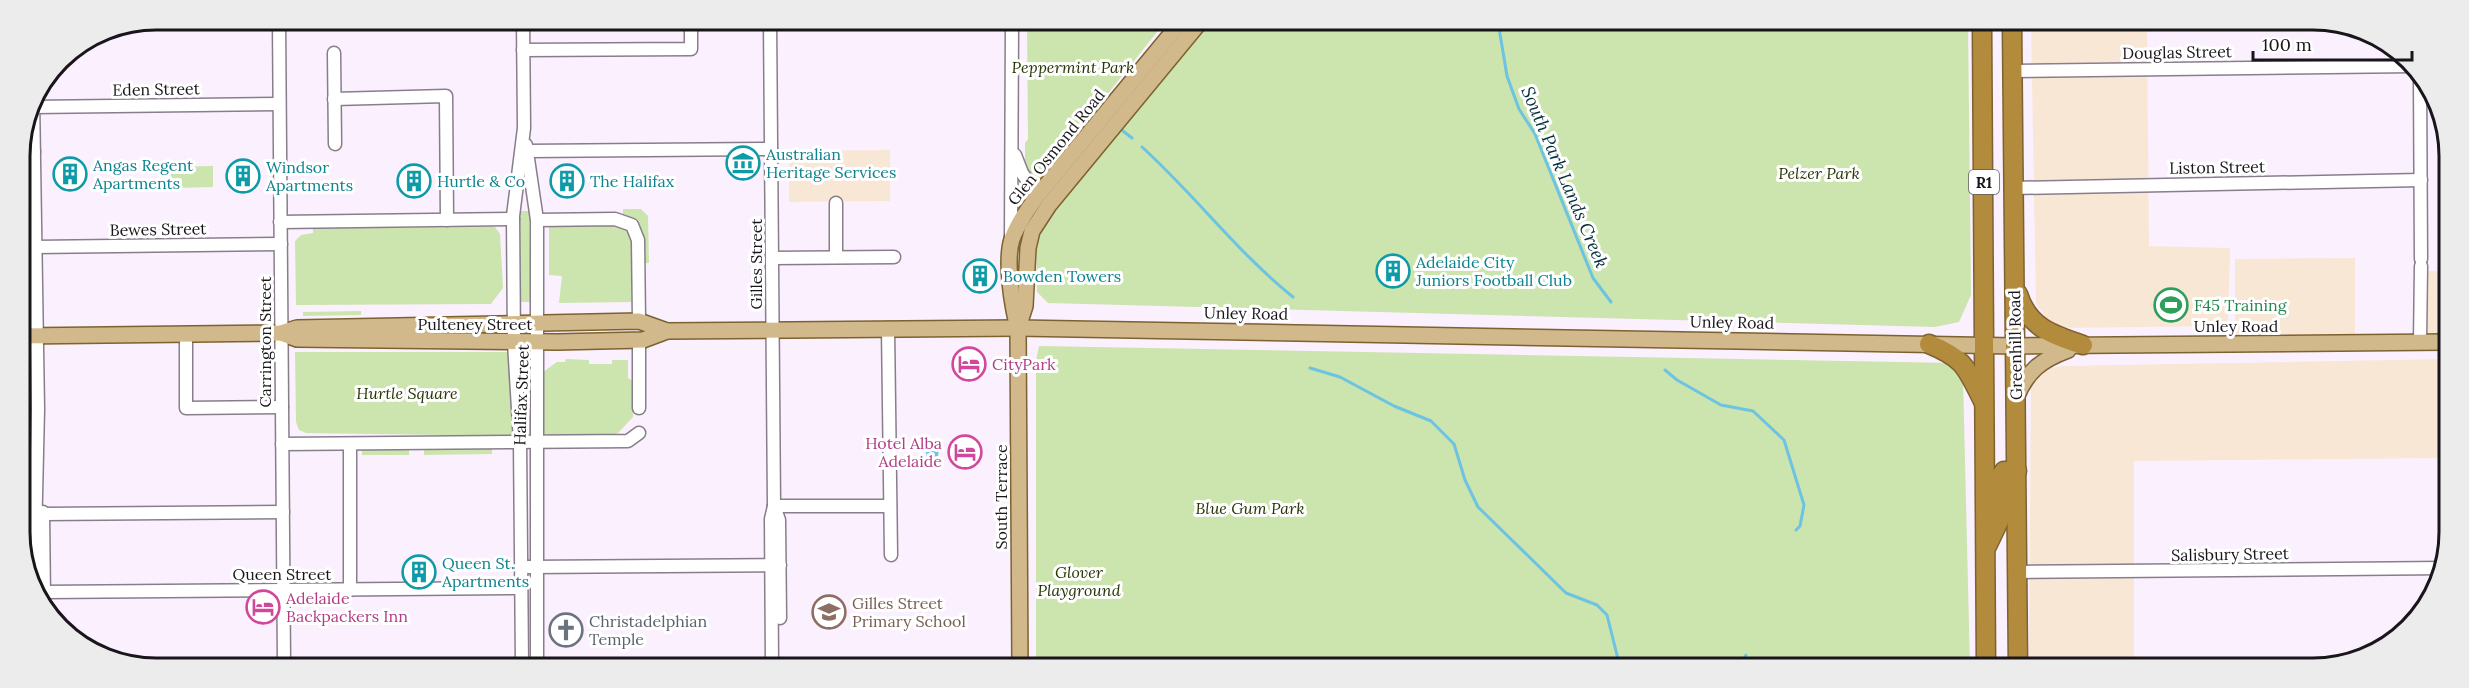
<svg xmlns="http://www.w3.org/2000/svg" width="2469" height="688" viewBox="0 0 2469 688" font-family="Lora,serif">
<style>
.commercial{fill:#f9e7d6}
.green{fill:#cce4ad}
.water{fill:#6dc3e2}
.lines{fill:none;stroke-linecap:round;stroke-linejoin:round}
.stream{stroke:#6dc3e2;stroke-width:3}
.minor-casing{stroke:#887e8b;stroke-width:15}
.major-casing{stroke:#7d6231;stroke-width:18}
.highway-casing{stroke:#7d6231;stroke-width:21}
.minor{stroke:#fff;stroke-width:12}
.major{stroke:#d1b98b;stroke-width:15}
.highway{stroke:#b38b3d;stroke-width:18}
.labels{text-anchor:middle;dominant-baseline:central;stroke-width:6;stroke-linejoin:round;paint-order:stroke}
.shield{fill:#fff;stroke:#5e5b5f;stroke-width:1.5}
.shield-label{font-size:15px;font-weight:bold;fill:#19151a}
.street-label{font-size:16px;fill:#19151a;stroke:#fff}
.park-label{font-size:16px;font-style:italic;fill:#253604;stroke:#fff}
.culture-label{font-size:16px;fill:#0d838f;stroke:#fff;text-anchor:start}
.leisure-label{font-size:16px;fill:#27864d;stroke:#fff;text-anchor:start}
.hotel-label{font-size:16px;fill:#b23c85;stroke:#fff;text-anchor:start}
.education-label{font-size:16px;fill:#785e54;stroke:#fff;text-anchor:start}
.worship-label{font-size:16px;fill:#5b616d;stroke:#fff;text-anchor:start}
.water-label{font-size:18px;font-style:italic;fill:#07313e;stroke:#fff}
.rim{fill:none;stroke:#19151a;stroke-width:3}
</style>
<rect width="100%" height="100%" fill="#fbf0fe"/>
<g class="commercial">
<polygon points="2031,23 2147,24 2149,246 2230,248 2228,326 2055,328 2036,304"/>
<polygon points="890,150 890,201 789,202 789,151"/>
<polygon points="2355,258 2355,335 2235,335 2235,259"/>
<rect x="2424" y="271" width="22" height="65"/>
<polygon points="2446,359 2445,458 2134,461 2134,668 2029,668 2031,382 2045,369 2063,366"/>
</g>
<g class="green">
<polygon points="1027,21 1165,22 1035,185 1025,176 1025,143 1028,139"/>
<polygon points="1209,22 1968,23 1971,295 1959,322 1935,327 1048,303 1037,292 1036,240 1053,206"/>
<polygon points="213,166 213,187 171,188 170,167"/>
<path d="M 623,209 L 641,209 L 648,216 L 649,263 L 644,263 C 644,242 646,223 623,214 Z"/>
<polygon points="520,211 529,211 531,302 515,302 516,247"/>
<polygon points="622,224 633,234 635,270 631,274 631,302 559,303 562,276 549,275 549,225"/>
<polygon points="495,227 500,234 503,288 491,304 296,305 295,241 301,235 313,233 313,228"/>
<polygon points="361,311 361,315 303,316 303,312"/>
<polygon points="1039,346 1953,363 1963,378 1970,668 1036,666 1036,361"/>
<polygon points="295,352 508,352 513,433 510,436 306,433 299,430 296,422"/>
<polygon points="566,359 589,360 589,364 612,364 612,360 628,360 628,378 633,381 633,417 618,433 611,435 541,434 543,372 557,362 565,362"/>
<polygon points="536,361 531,435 525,436 520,362"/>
<polygon points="424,449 492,449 492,454 424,455"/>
<rect x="362" y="450" width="47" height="5"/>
</g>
<polygon class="water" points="926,440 940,441 937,464 926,464"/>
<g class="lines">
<g class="stream">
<polyline points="1498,22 1507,76 1519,109 1535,134 1593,278 1611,302"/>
<polyline points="1123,131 1132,138"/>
<path d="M 1142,147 C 1195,195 1238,253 1293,297"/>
<polyline points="1310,368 1340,377 1394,406 1431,421 1454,444 1465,480 1478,507 1566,593 1597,605 1607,615 1620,667"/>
<polyline points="1665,370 1677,380 1721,405 1753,411 1784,440 1804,505 1800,526 1796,530"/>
<polyline points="1739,667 1746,655"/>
</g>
<defs>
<g id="minor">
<polyline points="279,20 284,664"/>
<polyline points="770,21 774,506 771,519 772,665"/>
<polyline points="523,50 691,49 691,21"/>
<polyline points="334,53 335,144"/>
<polyline points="2012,71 2413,66"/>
<polyline points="2420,79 2421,259"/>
<polyline points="33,99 38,409 34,581"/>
<polyline points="334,99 446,96 447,220"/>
<polyline points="33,107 279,104"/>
<polyline points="526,145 537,220 537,665"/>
<polyline points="527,151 771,149"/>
<polyline points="20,153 34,152"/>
<polyline points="1015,155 1022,173 1038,195"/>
<polyline points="2013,188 2421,180"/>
<polyline points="836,203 836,257"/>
<polyline points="537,220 615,219 632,225 638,240 639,321"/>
<polyline points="280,222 513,219"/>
<polyline points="1011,238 1012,21"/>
<polyline points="35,247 281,244"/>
<polyline points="772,258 894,257"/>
<polyline points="20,260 35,260"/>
<polyline points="888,328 891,555"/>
<polyline points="186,335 186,408 282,407"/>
<polyline points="639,340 639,408"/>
<polyline points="2420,342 2421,266"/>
<polyline points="282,444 628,441 639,433"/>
<polyline points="774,506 779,520 780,618"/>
<polyline points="774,506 890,506"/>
<polyline points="43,512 44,600"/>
<polyline points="43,514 283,512"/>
<polyline points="528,567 780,565"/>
<polyline points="2017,572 2444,568"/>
<polyline points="350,590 350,444"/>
<polyline points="44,592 521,588"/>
<polyline points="522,665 520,442 514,343 513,216 524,128 523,20"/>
</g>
<g id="major">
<polyline points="1018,328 1025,306 1028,248 1032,231 1049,205 1200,22"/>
<polyline points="281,333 297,339 557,342 643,340 667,331 1018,328 2015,346 2446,342"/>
<polyline points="21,336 281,333 297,328 639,321 667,331"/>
<path d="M 2016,398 C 2027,371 2041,360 2068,350"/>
<path d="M 1020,666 L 1018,328 C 1012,305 1005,261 1012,239 C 1018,223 1028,209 1038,195 L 1181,22"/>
</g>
<g id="highway">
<polyline points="1982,23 1986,668"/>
<polyline points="2012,23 2018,668"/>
<path d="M 2018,294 C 2028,327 2052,335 2083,345"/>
<path d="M 1929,344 C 1965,359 1966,367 1983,401"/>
<polyline points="1987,546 1999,521 2000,477 2004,471 2017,471"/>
</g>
</defs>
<use href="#minor" class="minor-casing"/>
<use href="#major" class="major-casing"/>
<use href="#highway" class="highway-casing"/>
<use href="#minor" class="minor"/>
<use href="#major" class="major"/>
<use href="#highway" class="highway"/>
</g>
<defs>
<symbol id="museum-ring" viewBox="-11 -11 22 22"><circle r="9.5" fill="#fff" stroke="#0f9aa8" stroke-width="1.5"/><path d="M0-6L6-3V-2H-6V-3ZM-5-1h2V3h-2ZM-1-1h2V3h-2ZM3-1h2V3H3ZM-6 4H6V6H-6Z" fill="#0f9aa8"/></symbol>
<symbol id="building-ring" viewBox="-11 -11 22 22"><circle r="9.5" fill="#fff" stroke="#0f9aa8" stroke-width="1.5"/><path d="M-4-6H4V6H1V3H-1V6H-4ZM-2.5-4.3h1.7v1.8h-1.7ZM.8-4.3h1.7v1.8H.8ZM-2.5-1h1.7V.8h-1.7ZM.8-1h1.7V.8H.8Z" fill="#0f9aa8"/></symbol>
<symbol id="stadium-ring" viewBox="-11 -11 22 22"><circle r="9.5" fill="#fff" stroke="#2e9e5b" stroke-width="1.5"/><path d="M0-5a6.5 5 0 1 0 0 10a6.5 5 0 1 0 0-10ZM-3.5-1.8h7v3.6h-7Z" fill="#2e9e5b"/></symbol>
<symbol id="hotel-ring" viewBox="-11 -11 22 22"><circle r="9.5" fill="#fff" stroke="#d1479c" stroke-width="1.5"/><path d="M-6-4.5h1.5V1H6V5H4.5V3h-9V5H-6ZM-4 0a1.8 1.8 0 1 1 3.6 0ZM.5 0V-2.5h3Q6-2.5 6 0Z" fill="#d1479c"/></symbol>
<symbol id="school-ring" viewBox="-11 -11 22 22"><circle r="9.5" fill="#fff" stroke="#8d6e63" stroke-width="1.5"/><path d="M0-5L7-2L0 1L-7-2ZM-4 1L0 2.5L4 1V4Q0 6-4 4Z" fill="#8d6e63"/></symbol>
<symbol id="church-ring" viewBox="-11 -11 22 22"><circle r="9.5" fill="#fff" stroke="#6b7280" stroke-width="1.5"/><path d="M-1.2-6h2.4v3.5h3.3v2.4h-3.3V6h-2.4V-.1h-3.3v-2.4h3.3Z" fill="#6b7280"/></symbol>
</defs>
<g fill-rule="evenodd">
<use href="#museum-ring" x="724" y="144" width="38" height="38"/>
<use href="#building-ring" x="51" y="155" width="38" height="38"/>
<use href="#building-ring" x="224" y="157" width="38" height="38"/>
<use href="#building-ring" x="395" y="162" width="38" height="38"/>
<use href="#building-ring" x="548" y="162" width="38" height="38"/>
<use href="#building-ring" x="1374" y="252" width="38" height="38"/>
<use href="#building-ring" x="961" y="257" width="38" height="38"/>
<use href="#stadium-ring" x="2152" y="286" width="38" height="38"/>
<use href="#hotel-ring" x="950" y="345" width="38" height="38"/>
<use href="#hotel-ring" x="946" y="433" width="38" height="38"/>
<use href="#building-ring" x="400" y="553" width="38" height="38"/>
<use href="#hotel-ring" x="244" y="588" width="38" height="38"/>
<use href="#school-ring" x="810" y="593" width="38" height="38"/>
<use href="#church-ring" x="547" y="611" width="38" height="38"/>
</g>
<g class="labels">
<rect class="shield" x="1969" y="170" width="30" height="24" rx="4.5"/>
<g class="shield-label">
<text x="1984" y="182">R1</text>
</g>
<g class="street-label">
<text transform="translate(2177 52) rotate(-1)">Douglas Street</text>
<text transform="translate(156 89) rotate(-1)">Eden Street</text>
<text transform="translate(1056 147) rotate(-51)">Glen Osmond Road</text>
<text transform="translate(2217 167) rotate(-1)">Liston Street</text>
<text transform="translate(158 229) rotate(-1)">Bewes Street</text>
<text transform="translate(756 264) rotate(-90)">Gilles Street</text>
<text transform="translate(1246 313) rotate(1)">Unley Road</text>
<text transform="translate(1732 322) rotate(1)">Unley Road</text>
<text x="475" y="324">Pulteney Street</text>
<text x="2236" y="326">Unley Road</text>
<text transform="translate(265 342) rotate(-90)">Carrington Street</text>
<text transform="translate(2015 345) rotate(-91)">Greenhill Road</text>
<text transform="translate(521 395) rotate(-88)">Halifax Street</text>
<text transform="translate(1001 497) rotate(-90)">South Terrace</text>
<text transform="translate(2230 554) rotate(-1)">Salisbury Street</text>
<text x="282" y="574">Queen Street</text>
</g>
<g class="park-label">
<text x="1073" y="67">Peppermint Park</text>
<text x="1819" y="173">Pelzer Park</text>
<text x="407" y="393">Hurtle Square</text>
<text x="1250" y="508">Blue Gum Park</text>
<text x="1079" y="572">Glover<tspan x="1079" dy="18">Playground</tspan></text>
</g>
<g class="culture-label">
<text x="766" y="154">Australian<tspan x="766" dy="18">Heritage Services</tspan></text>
<text x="93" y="165">Angas Regent<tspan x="93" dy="18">Apartments</tspan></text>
<text x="266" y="167">Windsor<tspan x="266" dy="18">Apartments</tspan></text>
<text x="437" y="181">Hurtle &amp; Co</text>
<text x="590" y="181">The Halifax</text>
<text x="1416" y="262">Adelaide City<tspan x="1416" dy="18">Juniors Football Club</tspan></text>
<text x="1003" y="276">Bowden Towers</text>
<text x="442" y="563">Queen St.<tspan x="442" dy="18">Apartments</tspan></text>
</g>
<g class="leisure-label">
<text x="2194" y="305">F45 Training</text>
</g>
<g class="hotel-label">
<text x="992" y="364">CityPark</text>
<text x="942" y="443" text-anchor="end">Hotel Alba<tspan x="942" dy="18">Adelaide</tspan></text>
<text x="286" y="598">Adelaide<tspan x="286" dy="18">Backpackers Inn</tspan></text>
</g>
<g class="education-label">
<text x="852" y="603">Gilles Street<tspan x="852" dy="18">Primary School</tspan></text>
</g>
<g class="worship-label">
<text x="589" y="621">Christadelphian<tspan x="589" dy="18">Temple</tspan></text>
</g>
<g class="water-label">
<text transform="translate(1565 177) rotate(67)">South Park Lands Creek</text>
</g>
</g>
<path d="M0 0H2469V688H0ZM156 30H2313A126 126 0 0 1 2439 156V532A126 126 0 0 1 2313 658H156A126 126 0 0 1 30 532V156A126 126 0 0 1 156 30Z" fill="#edeced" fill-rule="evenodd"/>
<path class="rim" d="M156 30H2313A126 126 0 0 1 2439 156V532A126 126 0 0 1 2313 658H156A126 126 0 0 1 30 532V156A126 126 0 0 1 156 30Z"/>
<path d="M2253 51v9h159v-9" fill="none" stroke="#19151a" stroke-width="3"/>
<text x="2262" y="51" font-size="18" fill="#19151a" stroke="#ffffff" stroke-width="4.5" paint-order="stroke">100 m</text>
</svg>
